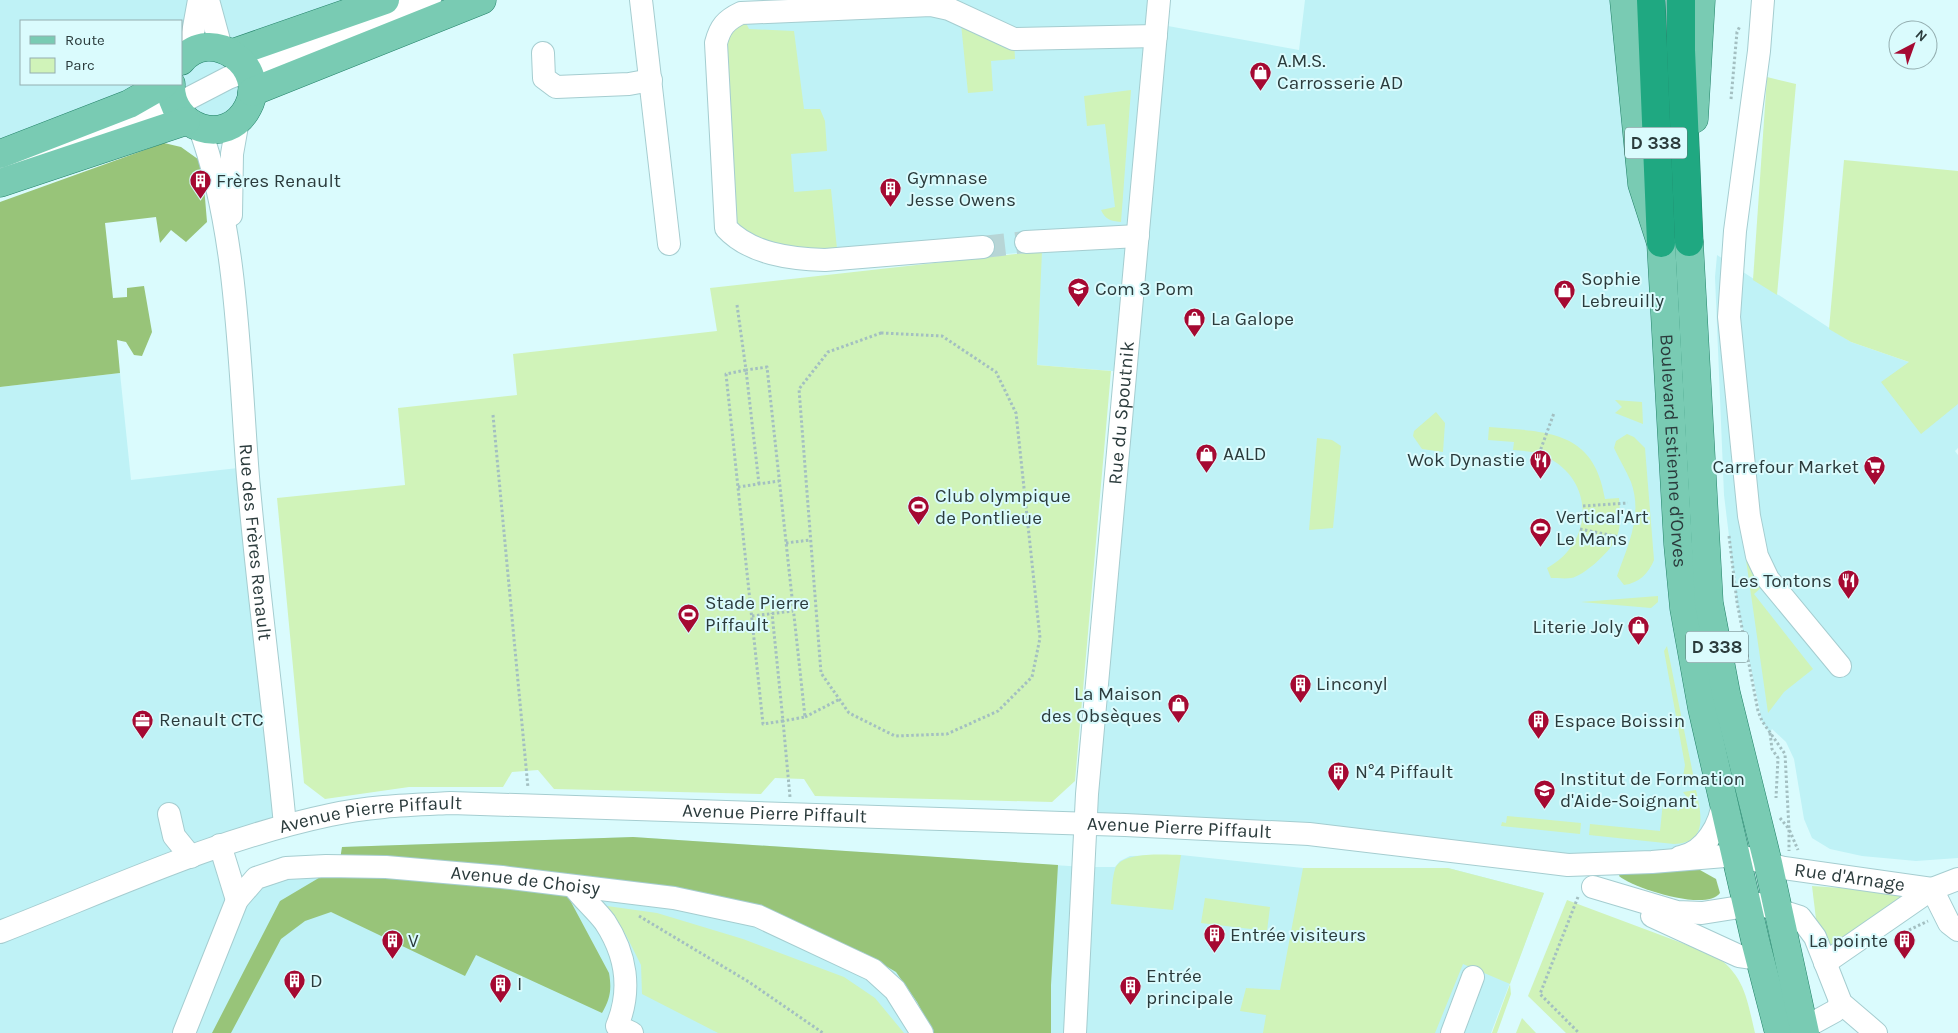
<svg xmlns="http://www.w3.org/2000/svg" width="1958" height="1033" viewBox="0 0 1958 1033" font-family="Karla,sans-serif">
<style>
.built{fill:#bff2f6;fill-rule:evenodd}
.green{fill:#d0f3b9}
.forest{fill:#98c479}
.lines{fill:none;stroke-linecap:round;stroke-linejoin:round}
.minor-tunnel{stroke:#b7d5d6;stroke-width:22;stroke-dasharray:22 11;stroke-linecap:butt}
.minor-casing{stroke:#a5cdd0;stroke-width:24}
.major-casing{stroke:#238269;stroke-width:29}
.highway-casing{stroke:#238269;stroke-width:29}
.path{stroke:#a3bfc1;stroke-width:3;stroke-dasharray:2.5 2.5;stroke-linecap:butt}
.minor{stroke:#fff;stroke-width:22}
.major{stroke:#79cbb3;stroke-width:28}
.highway{stroke:#1fa881;stroke-width:28}
.labels{text-anchor:middle;dominant-baseline:central;stroke-width:4;stroke-linejoin:round;paint-order:stroke}
.shield{fill:#dafbfd;stroke:#607576;stroke-width:1}
.shield-label{font-size:18px;font-weight:bold;fill:#2b3b3c}
.poi-label{font-size:19px;fill:#2b3b3c;stroke:#dafbfd;text-anchor:start}
.street-label{font-size:19px;fill:#2b3b3c;stroke:#dafbfd}
</style>
<rect width="100%" height="100%" fill="#dafbfd"/>
<g class="built">
<path d="M 0,0 L 430,0 L 252,92 L 204,129 L 0,168 ZM 21,21 L 181,21 L 181,84 L 21,84 Z"/>
<polygon points="936,0 1159,0 1157,24 1299,50 1305,0 1624,0 1713,831 1652,862 1087,825 1125,372 1037,365 1041,251 984,256 825,260 719,30 727,19"/>
<polygon points="1717,255 1851,342 1958,379 1958,448 1955,451 1958,455 1958,858 1916,861 1862,856 1830,849 1812,838 1804,819 1794,759 1786,742 1772,729 1770,733 1762,721 1737,602 1724,495 1715,277"/>
<polygon points="120,373 131,480 247,467 285,825 232,841 237,900 256,878 339,866 342,847 633,837 1084,867 1115,867 1120,861 1130,856 1181,855 1303,868 1448,868 1544,893 1491,1033 0,1033 0,387"/>
</g>
<g class="green">
<polygon points="741,13 749,29 794,31 804,109 820,109 825,121 827,151 791,154 794,192 831,189 838,259 737,240 719,30"/>
<polygon points="960,14 1014,39 1015,59 991,61 993,91 968,93"/>
<polygon points="1767,77 1796,84 1777,295 1753,280"/>
<path d="M 1131,90 L 1121,222 C 1110,221 1105,219 1101,210 L 1115,207 L 1105,124 L 1087,126 L 1084,96 Z"/>
<polygon points="1844,160 1958,171 1958,404 1921,434 1881,382 1909,362 1851,342 1829,329"/>
<polygon points="1042,251 1037,365 1111,371 1075,781 1052,802 815,796 804,779 775,778 761,794 554,789 538,770 512,772 503,787 409,787 325,799 304,783 277,498 405,485 398,408 517,395 513,354 717,331 710,288"/>
<polygon points="1615,400 1642,402 1643,424 1615,413 1622,407"/>
<polygon points="1436,412 1445,423 1443,452 1422,449 1413,436 1414,431"/>
<path d="M 1489,427 C 1546,432 1594,429 1605,499 L 1619,498 C 1620,511 1622,528 1615,541 C 1609,552 1584,576 1571,578 C 1565,579 1557,578 1551,578 L 1547,568 C 1593,543 1596,482 1547,457 C 1536,451 1524,451 1513,450 L 1514,442 L 1488,440 Z"/>
<path d="M 1627,434 L 1634,437 L 1645,448 L 1654,560 C 1649,573 1639,583 1624,585 L 1617,576 C 1628,545 1643,515 1631,482 C 1626,470 1619,459 1614,448 L 1616,441 Z"/>
<polygon points="1317,438 1332,440 1341,446 1333,528 1309,530"/>
<polygon points="1742,532 1764,585 1754,594 1813,669 1784,692 1768,713"/>
<polygon points="1658,596 1658,602 1651,608 1581,602"/>
<polygon points="1667,646 1694,779 1682,782 1685,765 1664,651"/>
<path d="M 1696,790 C 1701,813 1709,843 1674,844 L 1589,835 L 1590,824 L 1660,831 L 1663,802 L 1671,802 L 1678,811 L 1690,801 L 1683,792 Z"/>
<polygon points="1507,816 1581,823 1580,834 1501,826 1502,822 1506,823"/>
<path d="M 1181,855 L 1173,910 L 1111,904 C 1112,892 1112,879 1115,869 C 1121,851 1166,855 1181,855 Z"/>
<polygon points="1303,868 1448,868 1544,893 1510,984 1511,994 1497,1033 1492,1033 1510,984 1463,964 1435,1033 1263,1033 1266,1015 1240,1011 1246,988 1280,990"/>
<polygon points="1812,886 1901,892 1904,899 1830,945 1816,919"/>
<polygon points="1205,898 1270,907 1267,931 1201,923"/>
<path d="M 1567,900 L 1714,955 C 1745,975 1747,1000 1755,1033 L 1566,1033 L 1528,996 Z"/>
<polygon points="607,906 657,913 743,939 844,977 875,998 904,1033 718,1033 642,994 641,965 626,935"/>
<polygon points="1522,1018 1536,1033 1516,1033"/>
</g>
<g class="forest">
<polygon points="164,143 181,147 202,162 207,222 186,242 171,230 160,243 156,217 105,223 113,298 127,297 127,288 144,286 152,332 142,356 134,355 126,342 117,340 120,373 0,387 0,202"/>
<path d="M 633,837 L 1058,865 L 1051,985 L 1051,1033 L 933,1033 L 917,1002 L 896,972 L 864,953 L 760,911 L 569,884 L 571,902 L 609,973 C 612,990 610,999 602,1013 L 476,955 L 465,976 L 331,912 L 305,921 L 281,939 L 231,1033 L 212,1033 L 280,901 L 339,866 L 342,847 Z"/>
<path d="M 1622,870 L 1700,870 L 1716,879 L 1720,893 C 1706,912 1633,888 1619,876 Z"/>
</g>
<g class="lines">
<polyline class="minor-tunnel" points="983,247 1026,242"/>
<defs>
<g id="minor">
<polyline points="208,0 221,48"/>
<polyline points="641,0 669,244"/>
<polyline points="1763,0 1759,51 1735,231 1729,317 1749,516 1757,556 1768,579 1840,666"/>
<polyline points="543,53 544,78 556,87 629,84 651,80"/>
<polyline points="189,55 199,0"/>
<path id="s1" d="M 199,126 C 238,232 239,364 248,477 C 258,593 274,709 285,825"/>
<polyline points="0,168 174,106 228,78 430,0"/>
<polyline points="231,215 232,154 238,120"/>
<polyline points="1026,242 1138,236"/>
<path d="M 983,247 L 825,260 C 791,259 750,254 726,228 L 716,43 C 720,27 726,20 741,13 L 931,5 L 949,9 L 1014,39 L 1156,36"/>
<polyline points="169,814 174,836 191,857"/>
<polyline points="220,845 237,900"/>
<path d="M 1680,857 C 1705,853 1721,824 1723,801"/>
<path d="M 574,887 C 583,899 596,910 605,922 C 626,954 632,990 617,1026 L 632,1033"/>
<polyline points="1593,887 1677,912 1702,913 1759,904 1800,917 1815,937 1841,1003 1876,1033"/>
<polyline points="1932,889 1949,923 1958,930"/>
<polyline points="1652,916 1739,956 1760,959"/>
<path id="s2" d="M 0,932 C 108,890 216,839 330,815 C 370,806 410,805 451,803 L 1125,825 L 1309,834 L 1568,865 L 1652,862 L 1737,855 L 1784,868 L 1932,889"/>
<polyline points="1825,963 1932,889 1958,879"/>
<polyline points="1804,1028 1835,1011 1841,1003"/>
<path id="s3" d="M 184,1033 L 237,900 L 256,878 L 286,868 L 326,866 L 386,867 L 502,877 L 674,898 L 758,916 L 873,970 L 895,990 L 922,1033"/>
<path id="s4" d="M 1075,1033 L 1087,794 L 1159,0"/>
<polyline points="1452,1033 1473,977"/>
</g>
<g id="major">
<path id="s5" d="M 1624,0 L 1642,184 L 1661,243 L 1678,544 L 1684,608 L 1702,708 L 1756,944 L 1779,1033"/>
<polyline points="233,53 385,0"/>
<path d="M 171,84 C 169,128 227,149 248,107 C 269,67 211,24 181,61"/>
<polyline points="252,92 482,0"/>
<polyline points="1694,119 1701,0"/>
<polyline points="0,154 129,104 164,84"/>
<polyline points="0,183 186,121"/>
<polyline points="1689,242 1709,603 1726,693 1768,863 1805,1033"/>
</g>
<g id="highway">
<polyline points="1651,0 1661,243"/>
<polyline points="1681,0 1681,50 1689,242"/>
</g>
</defs>
<use href="#minor" class="minor-casing"/>
<use href="#major" class="major-casing"/>
<use href="#highway" class="highway-casing"/>
<g class="path">
<polyline points="1731,99 1737,32 1740,26"/>
<polyline points="737,305 746,370 767,367 805,717 783,721 790,797"/>
<polygon points="881,333 942,336 996,372 1016,413 1040,638 1032,677 998,711 947,734 895,736 849,713 821,673 799,389 828,352"/>
<polyline points="493,415 528,788"/>
<polyline points="1539,454 1554,413"/>
<polyline points="759,484 746,370 726,374 763,724 783,721 772,613"/>
<polyline points="738,487 779,481"/>
<polyline points="1583,506 1628,503"/>
<polyline points="1580,529 1625,538"/>
<polyline points="1729,536 1737,602 1758,711 1762,721 1785,754 1789,829 1798,850"/>
<polyline points="786,543 810,540"/>
<polyline points="752,616 793,611"/>
<polyline points="805,717 840,699"/>
<polyline points="1770,733 1772,749 1778,758 1776,798"/>
<polyline points="1780,818 1789,829 1789,851"/>
<polyline points="1578,897 1540,994 1579,1033"/>
<polyline points="639,916 749,982 823,1033"/>
<polyline points="1909,930 1928,921"/>
</g>
<use href="#minor" class="minor"/>
<use href="#major" class="major"/>
<use href="#highway" class="highway"/>
</g>
<defs>
<symbol id="shop-pin" viewBox="-11 -11 22 30"><path d="M0 17L-7.5 6A9.5 9.5 0 1 1 7.5 6Z" fill="#a50932" stroke="#dafbfd"/><path d="M-5-2.5h2.3a2.7 3.5 0 0 1 5.4 0H5L5.5 6h-11ZM-1.5-2.5h3a1.5 2.3 0 0 0-3 0Z" fill="#fff"/></symbol>
<symbol id="building-pin" viewBox="-11 -11 22 30"><path d="M0 17L-7.5 6A9.5 9.5 0 1 1 7.5 6Z" fill="#a50932" stroke="#dafbfd"/><path d="M-4-6H4V6H1V3H-1V6H-4ZM-2.5-4.3h1.7v1.8h-1.7ZM.8-4.3h1.7v1.8H.8ZM-2.5-1h1.7V.8h-1.7ZM.8-1h1.7V.8H.8Z" fill="#fff"/></symbol>
<symbol id="school-pin" viewBox="-11 -11 22 30"><path d="M0 17L-7.5 6A9.5 9.5 0 1 1 7.5 6Z" fill="#a50932" stroke="#dafbfd"/><path d="M0-5L7-2L0 1L-7-2ZM-4 1L0 2.5L4 1V4Q0 6-4 4Z" fill="#fff"/></symbol>
<symbol id="restaurant-pin" viewBox="-11 -11 22 30"><path d="M0 17L-7.5 6A9.5 9.5 0 1 1 7.5 6Z" fill="#a50932" stroke="#dafbfd"/><path d="M-5-6h1v4h1v-4h1v4h1v-4h1v5L-1.5 .5V6h-2V.5L-5-1ZM5-6V6H3V1.5H1.5Q1.5-4 5-6Z" fill="#fff"/></symbol>
<symbol id="supermarket-pin" viewBox="-11 -11 22 30"><path d="M0 17L-7.5 6A9.5 9.5 0 1 1 7.5 6Z" fill="#a50932" stroke="#dafbfd"/><path d="M-6-5.5h2.5l.6 2H6L4.5 2H-2.5L-4.4-4H-6ZM-1.5 3.2a1.3 1.3 0 1 0 .1 0ZM3 3.2a1.3 1.3 0 1 0 .1 0Z" fill="#fff"/></symbol>
<symbol id="stadium-pin" viewBox="-11 -11 22 30"><path d="M0 17L-7.5 6A9.5 9.5 0 1 1 7.5 6Z" fill="#a50932" stroke="#dafbfd"/><path d="M0-5a6.5 5 0 1 0 0 10a6.5 5 0 1 0 0-10ZM-3.5-1.8h7v3.6h-7Z" fill="#fff"/></symbol>
<symbol id="office-pin" viewBox="-11 -11 22 30"><path d="M0 17L-7.5 6A9.5 9.5 0 1 1 7.5 6Z" fill="#a50932" stroke="#dafbfd"/><path d="M-6-3h4V-5.5h4V-3h4V5H-6ZM-1-4.5V-3h2v-1.5ZM-6 0V1H6V0Z" fill="#fff"/></symbol>
<symbol id="university-pin" viewBox="-11 -11 22 30"><path d="M0 17L-7.5 6A9.5 9.5 0 1 1 7.5 6Z" fill="#a50932" stroke="#dafbfd"/><path d="M0-5L7-2L0 1L-7-2ZM-4 1L0 2.5L4 1V4Q0 6-4 4Z" fill="#fff"/></symbol>
</defs>
<g fill-rule="evenodd">
<use href="#shop-pin" x="1248" y="60" width="25" height="34"/>
<use href="#building-pin" x="188" y="168" width="25" height="34"/>
<use href="#building-pin" x="878" y="176" width="25" height="34"/>
<use href="#school-pin" x="1066" y="276" width="25" height="34"/>
<use href="#shop-pin" x="1552" y="278" width="25" height="34"/>
<use href="#shop-pin" x="1182" y="306" width="25" height="34"/>
<use href="#shop-pin" x="1194" y="442" width="25" height="34"/>
<use href="#restaurant-pin" x="1528" y="448" width="25" height="34"/>
<use href="#supermarket-pin" x="1862" y="454" width="25" height="34"/>
<use href="#stadium-pin" x="906" y="494" width="25" height="34"/>
<use href="#stadium-pin" x="1528" y="516" width="25" height="34"/>
<use href="#restaurant-pin" x="1836" y="568" width="25" height="34"/>
<use href="#stadium-pin" x="676" y="602" width="25" height="34"/>
<use href="#shop-pin" x="1626" y="614" width="25" height="34"/>
<use href="#building-pin" x="1288" y="672" width="25" height="34"/>
<use href="#shop-pin" x="1166" y="692" width="25" height="34"/>
<use href="#office-pin" x="130" y="708" width="25" height="34"/>
<use href="#building-pin" x="1526" y="708" width="25" height="34"/>
<use href="#building-pin" x="1326" y="760" width="25" height="34"/>
<use href="#university-pin" x="1532" y="778" width="25" height="34"/>
<use href="#building-pin" x="1202" y="922" width="25" height="34"/>
<use href="#building-pin" x="380" y="928" width="25" height="34"/>
<use href="#building-pin" x="1892" y="928" width="25" height="34"/>
<use href="#building-pin" x="282" y="968" width="25" height="34"/>
<use href="#building-pin" x="488" y="972" width="25" height="34"/>
<use href="#building-pin" x="1118" y="974" width="25" height="34"/>
</g>
<g class="labels">
<g class="shield">
<rect x="1625" y="127.5" width="62" height="31" rx="4"/>
<rect x="1686" y="631.5" width="62" height="31" rx="4"/>
</g>
<g class="shield-label">
<text x="1656" y="143">D 338</text>
<text x="1717" y="647">D 338</text>
</g>
<g class="poi-label">
<text x="1277" y="61">A.M.S.<tspan x="1277" dy="22">Carrosserie AD</tspan></text>
<text x="907" y="178">Gymnase<tspan x="907" dy="22">Jesse Owens</tspan></text>
<text x="216" y="181">Frères Renault</text>
<text x="1581" y="279">Sophie<tspan x="1581" dy="22">Lebreuilly</tspan></text>
<text x="1095" y="289">Com 3 Pom</text>
<text x="1211" y="319">La Galope</text>
<text x="1223" y="454">AALD</text>
<text x="1525" y="460" text-anchor="end">Wok Dynastie</text>
<text x="1859" y="467" text-anchor="end">Carrefour Market</text>
<text x="935" y="496">Club olympique<tspan x="935" dy="22">de Pontlieue</tspan></text>
<text x="1556" y="517">Vertical'Art<tspan x="1556" dy="22">Le Mans</tspan></text>
<text x="1832" y="581" text-anchor="end">Les Tontons</text>
<text x="705" y="603">Stade Pierre<tspan x="705" dy="22">Piffault</tspan></text>
<text x="1623" y="627" text-anchor="end">Literie Joly</text>
<text x="1316" y="684">Linconyl</text>
<text x="1162" y="694" text-anchor="end">La Maison<tspan x="1162" dy="22">des Obsèques</tspan></text>
<text x="159" y="720">Renault CTC</text>
<text x="1554" y="721">Espace Boissin</text>
<text x="1355" y="772">N°4 Piffault</text>
<text x="1560" y="779">Institut de Formation<tspan x="1560" dy="22">d'Aide-Soignant</tspan></text>
<text x="1230" y="935">Entrée visiteurs</text>
<text x="408" y="941">V</text>
<text x="1888" y="941" text-anchor="end">La pointe</text>
<text x="1146" y="976">Entrée<tspan x="1146" dy="22">principale</tspan></text>
<text x="310" y="981">D</text>
<text x="517" y="984">I</text>
</g>
<g class="street-label">
<text stroke="none"><textPath href="#s4" startOffset="622">Rue du Spoutnik</textPath></text>
<text stroke="none"><textPath href="#s5" startOffset="455">Boulevard Estienne d'Orves</textPath></text>
<text stroke="none"><textPath href="#s1" startOffset="421">Rue des Frères Renault</textPath></text>
<text stroke="none"><textPath href="#s2" startOffset="796">Avenue Pierre Piffault</textPath></text>
<text stroke="none"><textPath href="#s2" startOffset="391">Avenue Pierre Piffault</textPath></text>
<text stroke="none"><textPath href="#s2" startOffset="1201">Avenue Pierre Piffault</textPath></text>
<text stroke="none"><textPath href="#s2" startOffset="1876">Rue d'Arnage</textPath></text>
<text stroke="none"><textPath href="#s3" startOffset="444">Avenue de Choisy</textPath></text>
</g>
</g>
<rect x="20" y="20" width="162" height="65" fill="#dafbfd" stroke="#94aeb0"/>
<rect x="30" y="36" width="25" height="8" fill="#79cbb3" stroke="#94aeb0"/>
<text x="65" y="45" font-size="15" fill="#2b3b3c">Route</text>
<rect x="30" y="58" width="25" height="15" fill="#d0f3b9" stroke="#94aeb0"/>
<text x="65" y="70" font-size="15" fill="#2b3b3c">Parc</text>
<g transform="translate(1913 45) rotate(41)"><circle r="24" fill="#dafbfd" stroke="#94aeb0"/>
<path d="M0-4L9 19L0 12L-9 19Z" fill="#a50932"/>
<text y="-8" font-size="14" font-weight="bold" text-anchor="middle" fill="#2b3b3c">N</text>
</g>
</svg>
